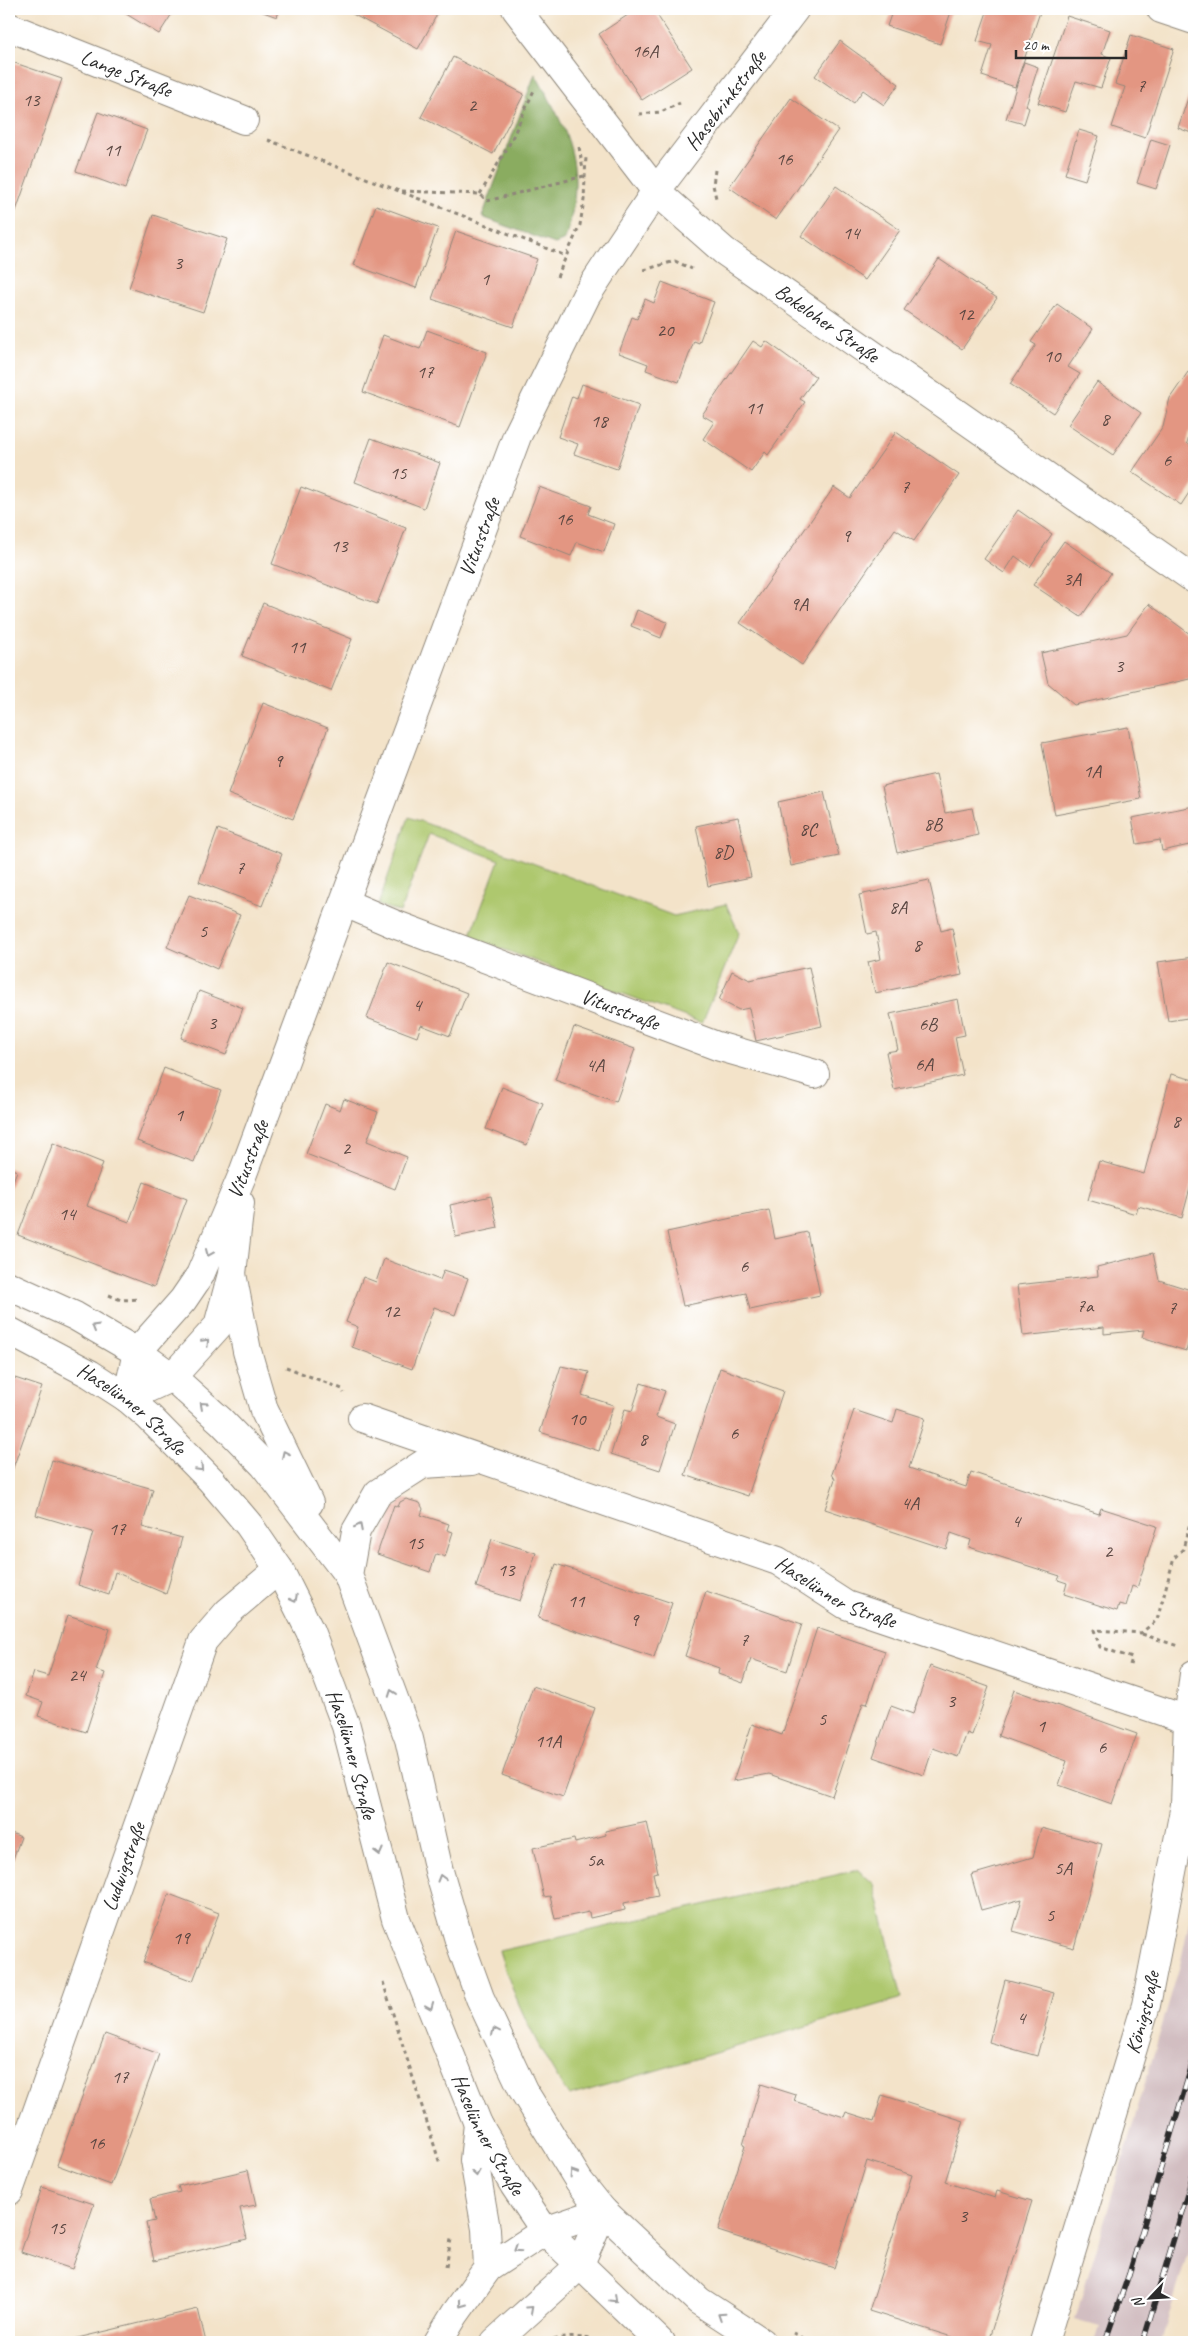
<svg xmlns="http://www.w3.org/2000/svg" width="1203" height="2351" viewBox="0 0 1203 2351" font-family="Caveat,sans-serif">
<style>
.industrial{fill:#d2bec1}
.green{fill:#aec86e;stroke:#6c7a4c}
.forest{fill:#8aac61;stroke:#5a6c46}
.building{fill:#e39682}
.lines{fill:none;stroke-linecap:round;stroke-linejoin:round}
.minor-casing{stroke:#8f877a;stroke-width:30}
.path{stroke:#8f877a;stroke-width:3;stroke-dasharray:4 4;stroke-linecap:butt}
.minor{stroke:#fff;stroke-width:28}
.rail-casing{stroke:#2b2b2b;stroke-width:5.5}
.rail{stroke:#fff;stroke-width:4;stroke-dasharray:11;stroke-linecap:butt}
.oneway{stroke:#a0a0a0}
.labels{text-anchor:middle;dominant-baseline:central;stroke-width:4.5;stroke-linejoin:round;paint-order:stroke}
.number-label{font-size:19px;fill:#594641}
.street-label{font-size:21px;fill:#2b2b2b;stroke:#fff}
</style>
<rect width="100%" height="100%" fill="#fff"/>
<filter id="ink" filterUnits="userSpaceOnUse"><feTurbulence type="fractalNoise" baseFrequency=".02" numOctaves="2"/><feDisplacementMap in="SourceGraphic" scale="10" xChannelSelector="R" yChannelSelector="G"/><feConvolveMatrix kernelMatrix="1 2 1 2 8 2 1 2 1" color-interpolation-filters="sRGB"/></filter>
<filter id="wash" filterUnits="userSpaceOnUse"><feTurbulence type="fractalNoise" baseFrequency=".0096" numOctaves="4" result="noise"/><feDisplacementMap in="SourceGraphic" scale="20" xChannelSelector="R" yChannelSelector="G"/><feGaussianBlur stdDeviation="1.12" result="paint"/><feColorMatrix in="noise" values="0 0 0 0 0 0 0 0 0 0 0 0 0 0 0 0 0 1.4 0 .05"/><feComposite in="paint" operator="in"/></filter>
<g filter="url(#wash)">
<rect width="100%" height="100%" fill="#f3e3c9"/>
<polygon class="industrial" points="1194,1900 1194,2232 1161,2342 1095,2342 1100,2327 1075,2320 1180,1965"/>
<g class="green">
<polygon points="409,817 674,916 726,904 739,933 702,1023 470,937 499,860 429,834 400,912 378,905"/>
<path d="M 858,1870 L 874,1884 L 902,1998 L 569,2096 C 539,2051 515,2002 499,1951 Z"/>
</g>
<path class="forest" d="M 535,74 C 571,135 587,170 565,240 L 555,244 L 482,217 Z"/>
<g id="blocks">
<g class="building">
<polygon points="118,9 175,9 159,34"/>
<polygon points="255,9 280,9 277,17"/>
<polygon points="343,9 440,9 418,49"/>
<polygon points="637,9 653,9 692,68 642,100 599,34"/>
<polygon points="893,9 952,9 940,44 887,26"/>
<polygon points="988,9 1041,9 1015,87 982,76 992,45 977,41"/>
<polygon points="1067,16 1110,30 1102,54 1111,58 1101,88 1076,81 1065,112 1038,103"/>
<polygon points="1131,35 1174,49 1145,138 1112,127 1125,87 1115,84"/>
<polygon points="840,41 899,84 884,105 863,90 854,103 815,76"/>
<polygon points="453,57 524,94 493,154 421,117"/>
<polygon points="9,61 62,79 9,231"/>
<polygon points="1024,62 1038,67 1026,106 1029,108 1024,124 1006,119"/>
<polygon points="1194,80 1194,134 1178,128"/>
<polygon points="791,98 838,130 776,220 729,187"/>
<polygon points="98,112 147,130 125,189 76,171"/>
<polygon points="1079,130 1099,136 1085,180 1065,174"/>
<polygon points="1151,139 1170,145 1156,189 1137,183"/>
<polygon points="836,186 900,230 865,280 801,236"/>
<polygon points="376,205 438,228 416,288 354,265"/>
<polygon points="153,215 227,239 203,312 129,288"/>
<polygon points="456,231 537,259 513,327 432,299"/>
<polygon points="939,259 997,298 962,349 904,310"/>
<polygon points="662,282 714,302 699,343 694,341 679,382 646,370 648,364 619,353 632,317 637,319 645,299 654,303"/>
<polygon points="1057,304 1093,329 1068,367 1080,374 1053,413 1010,384 1036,345 1031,342"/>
<polygon points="427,330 487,352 460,427 363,392 383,335 420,349"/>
<polygon points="753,341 762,347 766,341 816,377 800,399 805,402 768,455 765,452 751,472 703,439 714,422 702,415"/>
<polygon points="1188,372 1194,376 1194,416 1187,443 1194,449 1194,485 1181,505 1132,472 1163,427 1170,398"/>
<polygon points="1097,382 1141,413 1113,455 1068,425"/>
<polygon points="582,384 639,405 617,469 574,454 578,444 558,437 572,396 577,398"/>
<polygon points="896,432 959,475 914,541 895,529 802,665 740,623 834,487 850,498"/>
<polygon points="371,438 440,463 424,508 355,482"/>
<polygon points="301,487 406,528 377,604 272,564"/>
<polygon points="539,487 591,506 588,514 614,524 604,552 577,542 571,556 520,536"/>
<polygon points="1018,510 1052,534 1030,567 1015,556 1004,573 984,559"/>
<polygon points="1064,541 1111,573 1081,617 1033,585"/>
<polygon points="263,603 352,639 331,691 242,656"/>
<polygon points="1149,604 1194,637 1194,678 1074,705 1048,683 1041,653 1127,634"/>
<polygon points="637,610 667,622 661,638 631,626"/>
<polygon points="263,703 328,728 293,819 228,794"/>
<polygon points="1128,727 1141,799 1055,815 1042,743"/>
<polygon points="936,774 945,813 972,808 978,835 897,853 882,786"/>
<polygon points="824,792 839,856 791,866 778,802"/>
<polygon points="1194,806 1194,844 1162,851 1160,840 1137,844 1132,818"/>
<polygon points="738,817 751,877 708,886 696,826"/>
<polygon points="218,829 282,854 262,906 199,882"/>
<polygon points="1194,869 1194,891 1193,891 1189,870"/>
<polygon points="929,880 941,931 952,928 962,975 875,993 868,962 881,959 876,932 867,934 859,895"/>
<polygon points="189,895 240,915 217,969 167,947"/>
<polygon points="1194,957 1194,1017 1168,1021 1158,962"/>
<polygon points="388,962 467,993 450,1036 421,1025 417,1037 367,1018"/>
<polygon points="809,967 822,1026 756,1041 749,1008 739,1010 719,1000 732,971 750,980"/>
<polygon points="199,991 243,1008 226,1055 181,1038"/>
<polygon points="958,999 965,1035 955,1037 963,1075 894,1090 886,1052 898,1050 890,1014"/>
<polygon points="574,1027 635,1049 616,1102 555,1080"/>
<polygon points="164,1068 221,1090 194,1162 137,1141"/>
<polygon points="1171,1074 1194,1080 1194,1173 1182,1218 1138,1206 1136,1214 1088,1200 1099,1161 1144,1174"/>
<polygon points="502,1087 543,1103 527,1145 486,1129"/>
<polygon points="344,1099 378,1112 367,1141 407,1157 395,1189 306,1154 325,1104 340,1110"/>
<polygon points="53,1143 103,1163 87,1206 129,1222 144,1182 187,1199 154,1287 18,1235"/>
<polygon points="9,1168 17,1171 9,1191"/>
<polygon points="491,1196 498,1228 456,1237 450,1205"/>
<polygon points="769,1210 775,1239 807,1232 820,1295 750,1310 746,1293 683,1306 667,1232"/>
<polygon points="1153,1253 1159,1280 1194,1291 1194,1325 1186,1351 1142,1337 1144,1330 1104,1334 1104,1327 1023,1336 1017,1285 1098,1276 1097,1267"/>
<polygon points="384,1259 440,1280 444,1270 468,1278 455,1315 434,1307 412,1369 352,1347 358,1327 346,1322 363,1277 376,1282"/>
<polygon points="561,1366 589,1372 582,1395 613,1405 599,1451 540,1432"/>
<polygon points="720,1368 783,1391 748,1496 685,1475"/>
<polygon points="9,1376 42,1387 9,1479"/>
<polygon points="641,1383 665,1391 656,1417 675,1424 660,1470 611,1454 625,1409 632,1411"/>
<polygon points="897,1409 925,1418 909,1468 966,1487 971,1472 1099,1514 1101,1508 1157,1526 1137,1588 1132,1586 1126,1606 1119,1604 1117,1611 1064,1594 1067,1583 1058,1580 1060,1576 969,1547 971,1540 951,1533 946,1549 825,1509 835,1479 832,1474 854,1410 893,1423"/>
<polygon points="52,1460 153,1489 142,1527 182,1538 166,1594 115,1572 109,1595 78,1585 93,1532 36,1515"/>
<polygon points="406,1499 420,1503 423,1509 421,1515 449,1524 447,1530 453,1532 445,1557 436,1554 430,1572 377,1554 394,1505 398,1507 400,1502"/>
<polygon points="492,1539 536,1553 520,1601 476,1587"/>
<polygon points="556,1564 672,1603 654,1657 538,1618"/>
<polygon points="706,1591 802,1624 787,1671 751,1659 743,1683 718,1674 719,1668 685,1656"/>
<polygon points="68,1615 110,1629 96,1670 105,1673 86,1732 38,1716 43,1702 26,1696 34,1672 48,1676"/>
<polygon points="817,1628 885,1651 867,1704 863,1703 832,1796 769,1774 733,1781 752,1724 782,1735"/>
<polygon points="930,1666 989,1687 972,1735 967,1733 958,1757 933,1748 924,1775 873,1757 891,1706 913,1714"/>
<polygon points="533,1686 595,1708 563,1797 502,1775"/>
<polygon points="1014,1690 1137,1734 1112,1804 1059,1785 1067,1761 998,1736"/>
<polygon points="647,1822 658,1872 653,1873 658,1896 624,1903 625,1910 590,1918 589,1912 555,1919 550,1896 544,1897 533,1848 574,1839 575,1843 606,1835 605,1831"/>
<polygon points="1041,1828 1102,1844 1074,1948 1013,1931 1022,1899 981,1910 971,1875 1033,1857"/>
<polygon points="9,1832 21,1837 9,1870"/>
<polygon points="169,1894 219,1913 193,1981 143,1962"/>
<polygon points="1005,1980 1054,1993 1037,2056 989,2042"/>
<polygon points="105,2034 159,2054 111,2185 57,2165"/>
<polygon points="761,2084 796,2095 794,2101 844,2117 846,2112 874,2121 882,2095 964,2121 945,2182 995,2198 997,2191 1032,2201 988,2342 968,2342 869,2311 912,2175 867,2161 834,2268 718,2231 745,2146 743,2145"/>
<polygon points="248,2170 256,2205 240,2208 247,2239 154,2261 146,2223 155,2221 150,2199 180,2192 178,2186"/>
<polygon points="42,2187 94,2204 72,2269 21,2252"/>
<polygon points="198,2309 206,2342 61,2342"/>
</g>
</g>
</g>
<g filter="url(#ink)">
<use href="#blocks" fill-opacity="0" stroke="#8f877a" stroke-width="1"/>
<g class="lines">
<defs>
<g id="minor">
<path id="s1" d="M 516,9 L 656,191 L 724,251 L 1194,579"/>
<polyline points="1161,9 1194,20"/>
<path id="s2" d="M 9,27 L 244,120"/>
<path id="s3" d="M 345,903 L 394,924 L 717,1046 L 815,1074"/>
<polyline points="232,1274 247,1351 264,1410 309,1503"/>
<polyline points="9,1286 75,1316 137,1352 172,1377 221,1421 264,1465 348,1575 409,1739 439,1871 459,1940 480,1998 523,2090 579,2181 603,2211 699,2301 762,2342"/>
<path id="s4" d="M 9,1331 L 90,1374 L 127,1398 L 149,1417 L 211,1480 L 249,1525 L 279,1569 L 310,1631 L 346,1726 L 396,1919 L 478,2124 L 514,2185 L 545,2231 L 660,2342"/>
<path id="s5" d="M 127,1398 L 137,1352 L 183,1300 L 200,1275 L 242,1176 L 517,436 L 586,296 L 605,267 L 656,191 L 795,9"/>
<polyline points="127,1398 172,1377 218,1326 232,1274 240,1203"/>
<path id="s6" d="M 362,1418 L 778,1561 L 846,1605 L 1188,1720"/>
<polyline points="348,1575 356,1531 378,1493 423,1464 472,1461"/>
<polyline points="478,2124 474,2160 486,2229 488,2268"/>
<path id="s7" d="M 9,2191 L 203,1641 L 228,1612 L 279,1569"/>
<polyline points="438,2342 455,2314 488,2268 545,2231 603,2211"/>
<polyline points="495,2342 579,2266 603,2211"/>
<path id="s8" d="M 1044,2342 L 1146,2005 L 1185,1805 L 1188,1720 L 1194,1674"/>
</g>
</defs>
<use href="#minor" class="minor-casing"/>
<g class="path">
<polyline points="639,114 661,112 680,103"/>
<polyline points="268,140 566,256"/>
<polyline points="579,147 583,170"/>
<polyline points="715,170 713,185 716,198"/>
<polyline points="402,191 480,194 487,201 584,176"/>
<polyline points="480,194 508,147 535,88"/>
<polyline points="644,270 675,261 692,269"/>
<polyline points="557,277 580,225 584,200 586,156"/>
<polyline points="109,1295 121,1300 140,1299"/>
<polyline points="286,1367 342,1389 344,1393"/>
<polyline points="1142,1634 1178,1646"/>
<polyline points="1130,1665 1132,1658 1100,1647 1094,1630 1141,1633 1157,1620 1174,1558 1183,1549 1194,1508"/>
<polyline points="383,1982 440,2164"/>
<polyline points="446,2267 451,2239"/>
<polyline points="793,2333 810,2342"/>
<path d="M 546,2342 C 564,2336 584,2336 601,2342"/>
</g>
<use href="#minor" class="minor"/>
<defs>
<g id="rail">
<polyline points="1105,2342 1129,2274 1194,2058"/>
<polyline points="1143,2342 1194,2171"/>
</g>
</defs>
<use href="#rail" class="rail-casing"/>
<use href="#rail" class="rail"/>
</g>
<defs><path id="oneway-chevron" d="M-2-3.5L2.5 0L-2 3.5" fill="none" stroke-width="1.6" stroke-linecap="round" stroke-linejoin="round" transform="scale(1.25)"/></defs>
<g class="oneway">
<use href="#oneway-chevron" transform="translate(209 1253) rotate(113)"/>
<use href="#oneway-chevron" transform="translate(95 1327) rotate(-150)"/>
<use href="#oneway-chevron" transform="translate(206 1342) rotate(-47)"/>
<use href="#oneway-chevron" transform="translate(203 1405) rotate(-138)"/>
<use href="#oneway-chevron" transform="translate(285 1454) rotate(-115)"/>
<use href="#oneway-chevron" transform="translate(200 1468) rotate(47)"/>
<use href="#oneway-chevron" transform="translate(359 1527) rotate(-63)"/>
<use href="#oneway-chevron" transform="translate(294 1599) rotate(63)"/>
<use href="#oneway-chevron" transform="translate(392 1693) rotate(-110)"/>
<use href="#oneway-chevron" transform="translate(379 1852) rotate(76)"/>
<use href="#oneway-chevron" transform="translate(441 1878) rotate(-106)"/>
<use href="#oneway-chevron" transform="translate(430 2006) rotate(68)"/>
<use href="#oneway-chevron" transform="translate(495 2031) rotate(-115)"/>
<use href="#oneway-chevron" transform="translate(476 2173) rotate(81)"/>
<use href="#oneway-chevron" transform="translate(573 2173) rotate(-122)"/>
<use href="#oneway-chevron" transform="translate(517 2249) rotate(147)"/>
<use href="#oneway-chevron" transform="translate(614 2299) rotate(43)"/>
<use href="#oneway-chevron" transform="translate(462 2304) rotate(126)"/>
<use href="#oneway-chevron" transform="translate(530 2309) rotate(-42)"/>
<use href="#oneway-chevron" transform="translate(721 2316) rotate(-147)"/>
</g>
</g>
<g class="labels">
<g class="number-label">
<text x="645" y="51">16A</text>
<text x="1141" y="86">7</text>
<text x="31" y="100">13</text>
<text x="472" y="105">2</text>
<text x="112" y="150">11</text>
<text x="784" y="159">16</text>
<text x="851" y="233">14</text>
<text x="178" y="263">3</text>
<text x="485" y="279">1</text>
<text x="965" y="314">12</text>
<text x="665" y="330">20</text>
<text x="1052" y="356">10</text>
<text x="425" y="372">17</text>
<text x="754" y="408">11</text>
<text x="1105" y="419">8</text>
<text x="599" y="421">18</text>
<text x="1167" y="460">6</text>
<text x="398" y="473">15</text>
<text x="905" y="487">7</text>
<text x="564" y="519">16</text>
<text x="846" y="536">9</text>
<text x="339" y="546">13</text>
<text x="1072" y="579">3A</text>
<text x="799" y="604">9A</text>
<text x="297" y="647">11</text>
<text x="1119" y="666">3</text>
<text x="278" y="761">9</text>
<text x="1092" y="771">1A</text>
<text x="933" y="824">8B</text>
<text x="808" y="829">8C</text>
<text x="723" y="852">8D</text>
<text x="240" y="868">7</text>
<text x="898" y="907">8A</text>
<text x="203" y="931">5</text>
<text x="917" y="945">8</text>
<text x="417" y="1005">4</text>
<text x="212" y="1023">3</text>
<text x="928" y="1024">6B</text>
<text x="924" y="1064">6A</text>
<text x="595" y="1065">4A</text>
<text x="179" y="1115">1</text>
<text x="1176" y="1121">8</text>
<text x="346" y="1148">2</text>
<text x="67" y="1214">14</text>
<text x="744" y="1266">6</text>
<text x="1085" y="1306">7a</text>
<text x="1172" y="1308">7</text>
<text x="391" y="1311">12</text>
<text x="577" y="1419">10</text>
<text x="734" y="1433">6</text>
<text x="643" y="1439">8</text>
<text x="910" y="1503">4A</text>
<text x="1016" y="1521">4</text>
<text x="117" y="1529">17</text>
<text x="415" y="1543">15</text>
<text x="1108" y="1551">2</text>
<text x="506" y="1570">13</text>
<text x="576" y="1601">11</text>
<text x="634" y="1620">9</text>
<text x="744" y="1640">7</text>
<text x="77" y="1675">24</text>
<text x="951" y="1701">3</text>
<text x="822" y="1719">5</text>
<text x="1041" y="1726">1</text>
<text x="548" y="1741">11A</text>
<text x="1102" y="1747">6</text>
<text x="595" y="1860">5a</text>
<text x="1063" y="1868">5A</text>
<text x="1050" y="1915">5</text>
<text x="181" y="1938">19</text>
<text x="1021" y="2018">4</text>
<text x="120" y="2077">17</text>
<text x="96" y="2143">16</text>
<text x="963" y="2216">3</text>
<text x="57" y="2228">15</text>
</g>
<g class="street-label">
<text stroke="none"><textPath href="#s2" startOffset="126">Lange Straße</textPath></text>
<text stroke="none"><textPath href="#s5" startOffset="1440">Hasebrinkstraße</textPath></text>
<text stroke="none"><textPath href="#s1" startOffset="446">Bokeloher Straße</textPath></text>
<text stroke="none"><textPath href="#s5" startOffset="936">Vitusstraße</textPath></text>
<text stroke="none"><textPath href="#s3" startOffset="295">Vitusstraße</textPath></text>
<text stroke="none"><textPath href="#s5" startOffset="272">Vitusstraße</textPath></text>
<text stroke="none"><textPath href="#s4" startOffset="146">Haselünner Straße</textPath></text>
<text stroke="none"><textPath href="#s6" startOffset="506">Haselünner Straße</textPath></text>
<text stroke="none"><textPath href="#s4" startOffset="565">Haselünner Straße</textPath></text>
<text stroke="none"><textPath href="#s7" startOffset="344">Ludwigstraße</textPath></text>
<text stroke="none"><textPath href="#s8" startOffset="344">Königstraße</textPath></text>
<text stroke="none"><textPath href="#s4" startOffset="970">Haselünner Straße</textPath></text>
</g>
</g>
<rect width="1203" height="2351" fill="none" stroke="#fff" stroke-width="30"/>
<g transform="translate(1150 2298) rotate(245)" stroke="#ffffff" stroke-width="4" paint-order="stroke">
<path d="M0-4L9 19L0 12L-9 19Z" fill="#2b2b2b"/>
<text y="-8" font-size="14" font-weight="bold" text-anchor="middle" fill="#2b2b2b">N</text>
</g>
<path d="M1016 50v8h110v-8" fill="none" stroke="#2b2b2b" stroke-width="2.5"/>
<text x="1023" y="50" font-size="15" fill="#2b2b2b" stroke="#ffffff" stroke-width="4" paint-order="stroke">20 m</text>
</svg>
